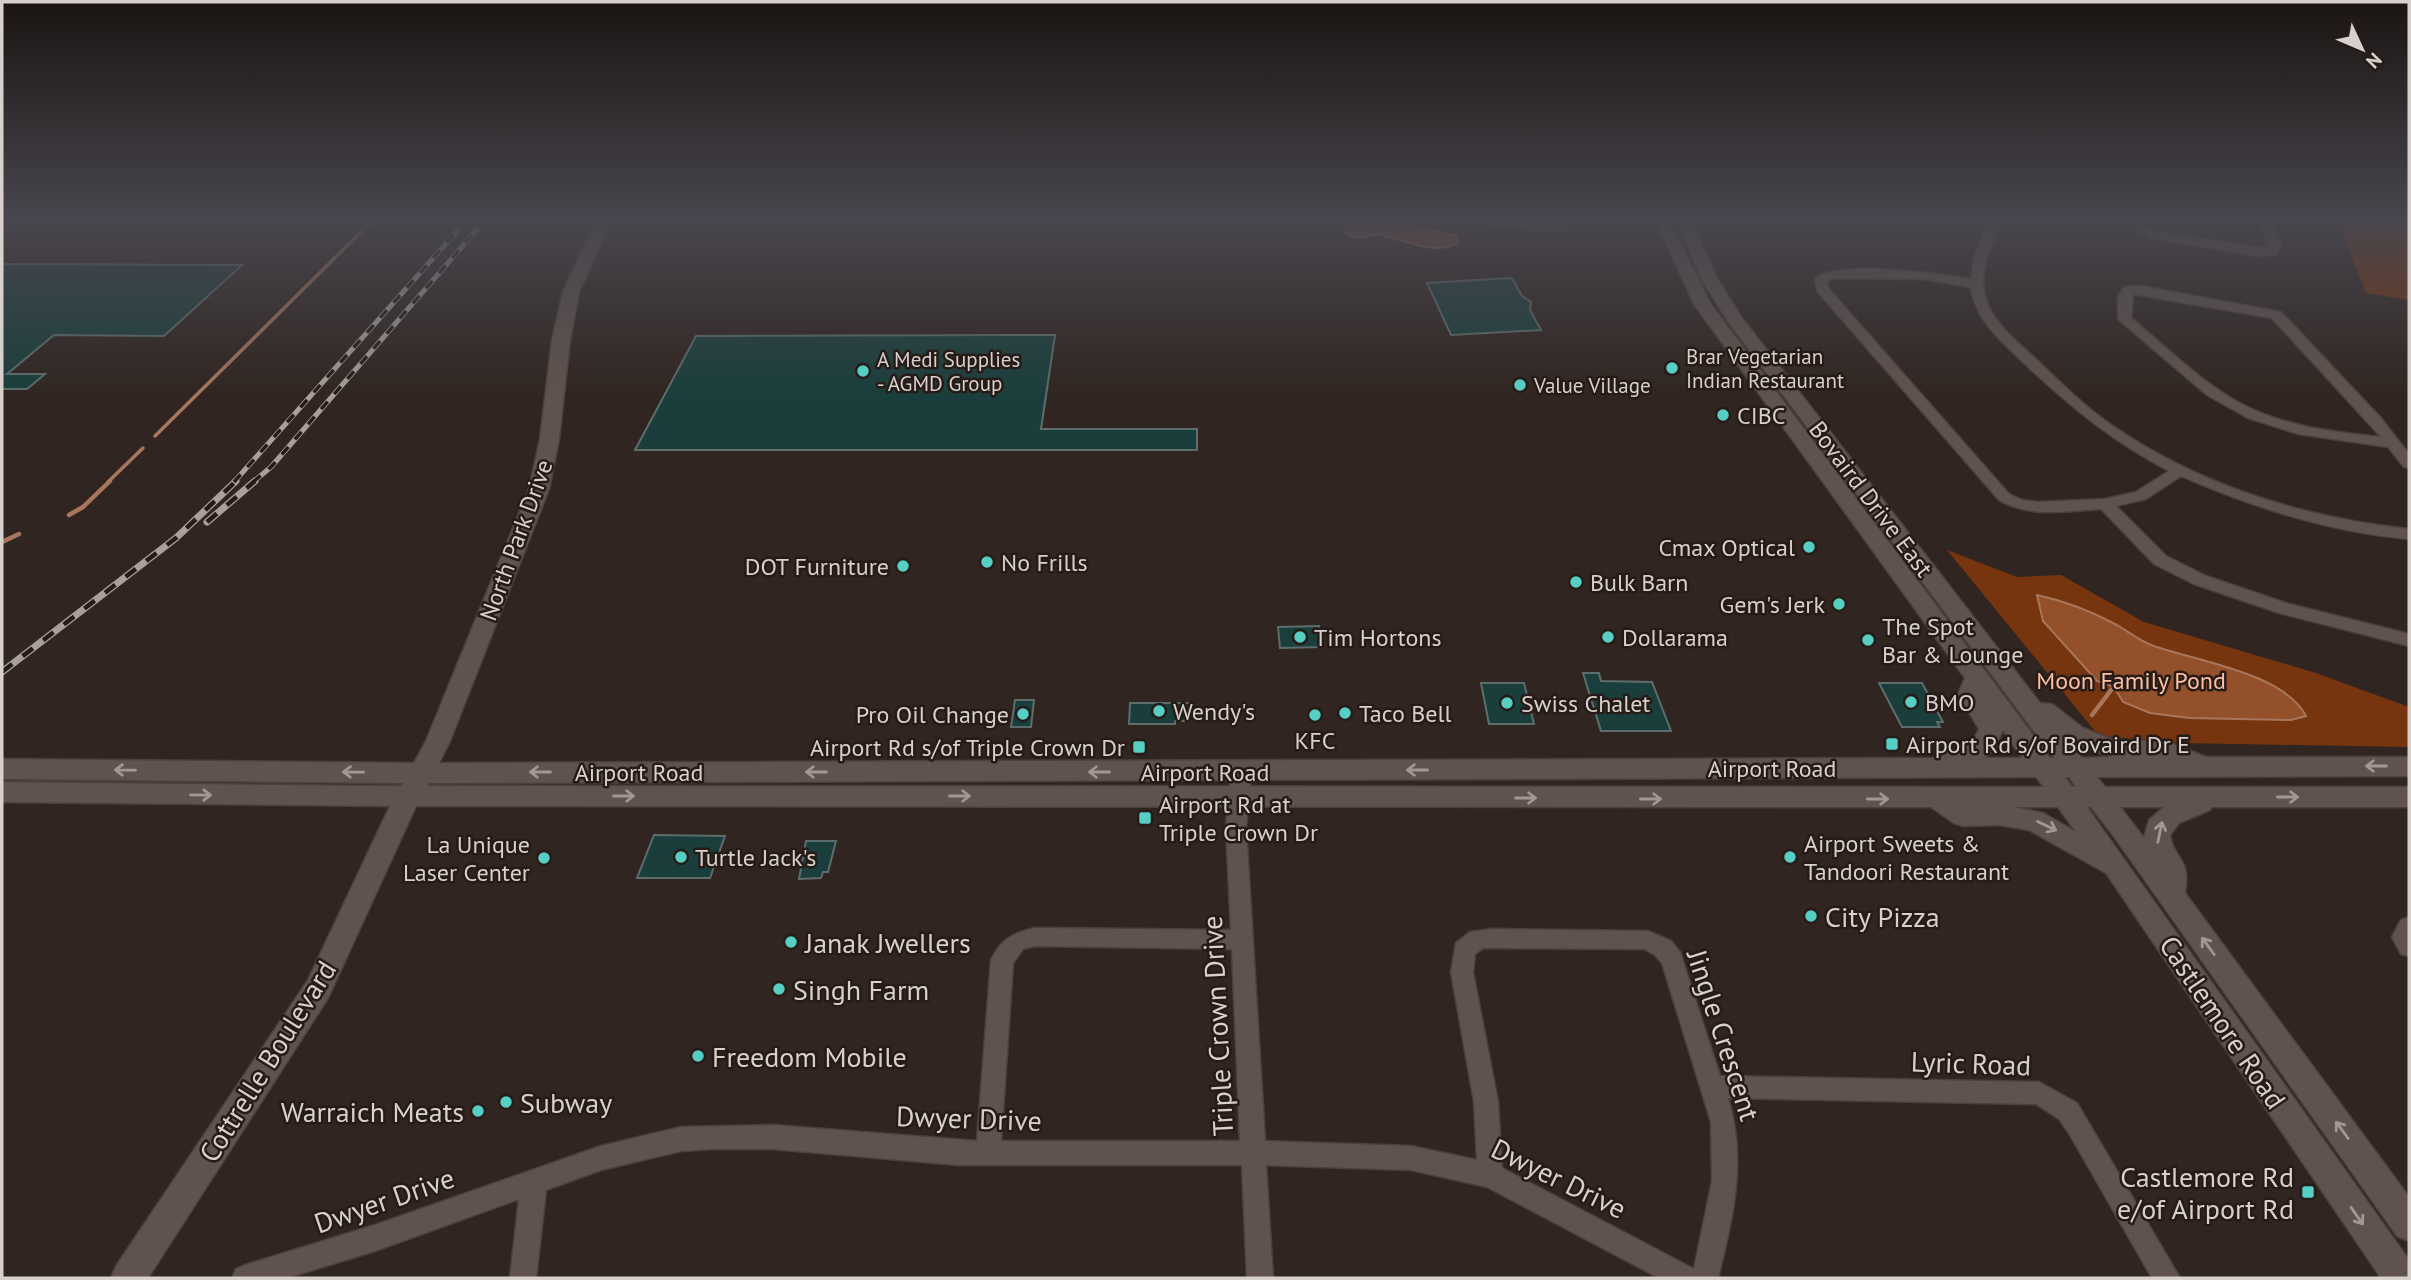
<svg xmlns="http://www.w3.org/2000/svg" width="2411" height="1280" viewBox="0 0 2411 1280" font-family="'PT Sans',sans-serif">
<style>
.green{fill:#76350e}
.water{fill:#94502b;stroke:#a8765c;stroke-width:2}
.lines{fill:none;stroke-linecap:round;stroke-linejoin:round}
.stream-far1{stroke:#a8765c;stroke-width:3.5}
.stream{stroke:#a8765c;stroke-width:4.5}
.building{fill:#1a3e3b;stroke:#5d6d6b;stroke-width:2}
.street-casing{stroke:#4a403c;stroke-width:3}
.secondary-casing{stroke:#4a403c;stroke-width:3}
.street{fill:#60534d;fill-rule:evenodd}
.secondary{fill:#60534d;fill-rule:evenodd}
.rail-far1-casing{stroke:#a9a09d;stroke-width:5}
.rail-casing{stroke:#a9a09d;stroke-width:7}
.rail-far1{stroke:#261b16;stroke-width:3.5;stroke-dasharray:10;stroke-linecap:butt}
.rail{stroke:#261b16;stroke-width:4.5;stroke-dasharray:13;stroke-linecap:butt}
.oneway{stroke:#a29893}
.poi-dot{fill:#56cec4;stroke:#261b16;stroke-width:2.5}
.labels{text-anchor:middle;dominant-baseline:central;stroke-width:5;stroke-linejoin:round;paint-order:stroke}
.far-poi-label{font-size:21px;fill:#d8d0cd;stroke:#261b16;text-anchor:start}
.poi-label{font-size:24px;fill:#d8d0cd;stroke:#261b16;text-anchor:start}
.street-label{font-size:24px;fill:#d8d0cd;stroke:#261b16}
.park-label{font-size:24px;fill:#fdc0a3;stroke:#261b16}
.near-poi-label{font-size:28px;fill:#d8d0cd;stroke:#261b16;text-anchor:start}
.near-street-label{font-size:28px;fill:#d8d0cd;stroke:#261b16}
</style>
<rect width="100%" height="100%" fill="#302520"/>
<g class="green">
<polygon points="2337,219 2409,219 2409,300 2366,293"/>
<polygon points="1947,550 2017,577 2061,575 2144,622 2316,673 2409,707 2409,747 2181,743 2101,736 2094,730"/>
</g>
<g class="water">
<path d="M 1343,219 L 1381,219 L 1455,235 L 1458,243 C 1435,256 1405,240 1381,235 C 1370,233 1358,242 1348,234 C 1343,230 1343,225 1343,219 Z"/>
<path d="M 2037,595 C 2065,601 2091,611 2117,625 C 2129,632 2141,642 2154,646 C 2196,661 2284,673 2306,716 L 2291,720 L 2189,718 L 2150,713 L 2123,702 L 2114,687 L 2097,681 L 2043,621 Z"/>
</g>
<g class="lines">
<g class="stream-far1">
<polyline points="155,436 372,221"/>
<polyline points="108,482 143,448"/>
</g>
<g class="stream">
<polyline points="69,515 83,507 110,481"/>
<polyline points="2,542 19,534"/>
<polyline points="2092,715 2115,685"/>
</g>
</g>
<g class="building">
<polygon points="2,264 242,265 164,336 54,335 7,374 45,374 27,389 2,389"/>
<polygon points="1512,278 1522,296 1531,302 1530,310 1541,330 1451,335 1427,283"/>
<polygon points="1055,335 1041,429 1197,429 1197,450 635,450 696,336"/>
<polygon points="1319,626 1321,647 1280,648 1278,627"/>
<polygon points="1583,673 1599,673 1601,681 1652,682 1671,731 1601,731"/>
<polygon points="1481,683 1524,683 1534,724 1489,724"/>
<polygon points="1879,683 1922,683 1943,722 1937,722 1940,727 1902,727"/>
<polygon points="1015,700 1034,700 1031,727 1011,727"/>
<polygon points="1130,703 1189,703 1188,721 1175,721 1175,724 1129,724"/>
<polygon points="654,835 725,836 710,878 637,878"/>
<polygon points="806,841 836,841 828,872 823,872 821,878 799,879"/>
</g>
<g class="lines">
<defs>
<g id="street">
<polygon points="1457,219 1498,219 1555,224 1559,224 1561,219 1573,219 1568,228 1555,232 1463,222"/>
<path d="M 1990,219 L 2002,219 C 1992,243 1978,270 1985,296 C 1992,324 2018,342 2038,361 C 2061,383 2084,406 2110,424 C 2197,485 2305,518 2409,529 L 2409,539 C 2330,532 2254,508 2181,476 L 2146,499 L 2116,506 L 2166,556 L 2206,576 L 2289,604 L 2409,634 L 2409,646 L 2279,613 L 2194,584 L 2154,564 L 2101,509 C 2067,511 2029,518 1999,500 L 1818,292 L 1815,279 C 1836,259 1941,274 1971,279 L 1975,256 ZM 1834,278 L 1923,279 L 1971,287 C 1975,321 2003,342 2026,365 C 2072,408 2112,441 2169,471 L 2136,492 L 2105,499 L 2039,502 L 2022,500 L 2009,494 L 1828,288 L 1827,281 Z"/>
<polygon points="2134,219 2146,219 2144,225 2154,231 2259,248 2269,246 2258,219 2270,219 2281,246 2276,254 2259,256 2151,238 2134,228"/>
<path d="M 2141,286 L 2281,312 L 2380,417 L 2409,454 L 2409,468 L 2404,467 L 2388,447 L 2298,434 L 2248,418 L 2207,395 L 2118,319 L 2118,296 L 2125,287 ZM 2133,294 L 2272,318 L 2381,437 C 2332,432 2280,426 2236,401 C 2198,379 2165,346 2131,318 Z"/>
<path d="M 1241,765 L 1248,767 L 1251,772 L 1246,827 L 1265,1141 L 1411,1146 L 1477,1160 L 1474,1102 L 1451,972 L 1456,943 L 1470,932 L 1492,929 L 1648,931 L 1671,941 L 1680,952 L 1720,1076 L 2039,1082 L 2077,1103 L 2180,1278 L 2152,1278 L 2070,1135 L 2059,1119 L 2036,1104 L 1728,1098 C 1747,1158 1733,1219 1718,1278 L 1659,1278 L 1487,1187 L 1411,1170 L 1266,1165 L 1273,1278 L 1247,1278 L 1242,1165 L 958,1165 L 773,1149 L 712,1149 L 681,1151 L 601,1170 L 546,1190 L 536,1278 L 510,1278 L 519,1199 L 375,1251 L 287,1278 L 232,1278 L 236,1269 L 245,1265 L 375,1225 L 601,1146 L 681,1127 L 773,1125 L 977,1141 L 991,960 C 1001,939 1013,933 1035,928 L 1231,930 L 1226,827 L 1231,772 L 1234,767 ZM 1035,946 L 1232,949 L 1240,1141 L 1001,1141 L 1013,963 L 1023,949 ZM 1483,948 L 1645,949 L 1655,955 L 1662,963 L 1711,1122 L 1712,1181 L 1694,1269 L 1502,1168 L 1498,1102 L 1473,972 L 1475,954 Z"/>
<polygon points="2409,917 2409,956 2401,954 2392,937 2401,920"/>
</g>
<path id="secondary" d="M 597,219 L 612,219 L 579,292 L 570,340 L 559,439 L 549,489 L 450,741 L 439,763 L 1941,758 L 1943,754 C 1959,749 1972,746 1979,729 L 1958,694 L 1965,678 L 1694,304 L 1655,219 L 1669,219 L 1710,303 L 2050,758 L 2054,758 L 1727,320 L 1702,280 L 1676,219 L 1691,219 L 1718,280 L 1742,318 L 2040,703 L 2052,704 L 2083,728 L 2111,739 L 2168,742 L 2206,757 L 2409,757 L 2409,776 L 2097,777 L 2105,787 L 2409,787 L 2409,807 L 2212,807 L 2210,810 L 2179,823 L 2170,835 C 2174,862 2191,855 2185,893 L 2409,1197 L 2409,1241 L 2397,1236 L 2112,834 L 2091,807 L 2087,807 L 2409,1260 L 2409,1278 L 2381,1278 L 2106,873 L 2029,830 L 1999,825 L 1963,826 L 1954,823 L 1931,807 L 416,806 L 328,998 L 148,1278 L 111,1278 L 116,1266 L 308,980 L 390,806 L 2,802 L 2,782 L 363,786 L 401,786 L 403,783 L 2,779 L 2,759 L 414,763 L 426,741 L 529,489 L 540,439 L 552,340 L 563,292 ZM 2003,730 L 2022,758 L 1985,758 L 1994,749 ZM 2071,743 L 2112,757 L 2082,758 ZM 2036,777 L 2044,787 L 427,786 L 429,783 ZM 2065,777 L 2069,777 L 2076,787 L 2072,787 ZM 2014,807 L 2058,807 L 2076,832 L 2043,813 ZM 2120,807 L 2164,807 L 2149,820 L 2144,838 Z"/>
</defs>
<use href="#street" class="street-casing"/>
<use href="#secondary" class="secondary-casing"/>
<use href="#street" class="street"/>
<use href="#secondary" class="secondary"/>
<defs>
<g id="rail-far1">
<polyline points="234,482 468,219"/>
<polyline points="253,482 271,467 486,219"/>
</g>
<g id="rail">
<polyline points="207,522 255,481"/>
<polyline points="2,672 176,538 236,481"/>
</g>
</defs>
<use href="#rail-far1" class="rail-far1-casing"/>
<use href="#rail" class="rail-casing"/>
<use href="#rail-far1" class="rail-far1"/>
<use href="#rail" class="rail"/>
</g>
<defs><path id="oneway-shaft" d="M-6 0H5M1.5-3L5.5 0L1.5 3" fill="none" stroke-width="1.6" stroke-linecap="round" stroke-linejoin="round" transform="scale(1.75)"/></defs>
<g class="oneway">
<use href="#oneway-shaft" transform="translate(2376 766) rotate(-180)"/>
<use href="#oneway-shaft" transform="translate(125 770) rotate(-179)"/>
<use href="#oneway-shaft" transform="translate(1417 770) rotate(180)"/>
<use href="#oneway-shaft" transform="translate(353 772) rotate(-179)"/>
<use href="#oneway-shaft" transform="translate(540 772) rotate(180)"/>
<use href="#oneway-shaft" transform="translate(816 772) rotate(-180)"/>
<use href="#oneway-shaft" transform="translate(1099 772) rotate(-180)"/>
<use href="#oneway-shaft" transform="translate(201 795) rotate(1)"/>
<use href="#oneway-shaft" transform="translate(624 796)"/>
<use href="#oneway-shaft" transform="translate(960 796)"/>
<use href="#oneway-shaft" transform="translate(2288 797)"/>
<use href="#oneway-shaft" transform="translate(1526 798)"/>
<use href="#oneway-shaft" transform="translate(1651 799)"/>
<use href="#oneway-shaft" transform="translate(1878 799)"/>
<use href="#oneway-shaft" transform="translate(2047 826) rotate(26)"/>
<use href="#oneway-shaft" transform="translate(2160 832) rotate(-78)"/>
<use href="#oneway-shaft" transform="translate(2208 946) rotate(-126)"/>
<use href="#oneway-shaft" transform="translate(2342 1130) rotate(-126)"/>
<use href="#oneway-shaft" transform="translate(2357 1216) rotate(55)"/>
</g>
<linearGradient id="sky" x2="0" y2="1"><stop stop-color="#1a1412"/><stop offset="0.55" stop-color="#48464e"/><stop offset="1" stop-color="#48464e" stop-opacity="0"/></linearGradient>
<rect width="2411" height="398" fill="url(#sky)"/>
<g class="poi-dot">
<circle cx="1672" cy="368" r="7"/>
<circle cx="863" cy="371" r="7"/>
<circle cx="1520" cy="385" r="7"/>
<circle cx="1723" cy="415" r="7"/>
<circle cx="1809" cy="547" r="7"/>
<circle cx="987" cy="562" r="7"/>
<circle cx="903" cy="566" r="7"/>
<circle cx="1576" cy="582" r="7"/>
<circle cx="1839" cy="604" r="7"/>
<circle cx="1300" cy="637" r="7"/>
<circle cx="1608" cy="637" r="7"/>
<circle cx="1868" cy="640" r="7"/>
<circle cx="1911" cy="702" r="7"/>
<circle cx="1507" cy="703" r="7"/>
<circle cx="1159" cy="711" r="7"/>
<circle cx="1345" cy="713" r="7"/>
<circle cx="1023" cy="714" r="7"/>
<circle cx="1315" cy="715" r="7"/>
<rect x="1885" y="737" width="14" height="14" rx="3.5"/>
<rect x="1132" y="740" width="14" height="14" rx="3.5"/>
<rect x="1138" y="811" width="14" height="14" rx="3.5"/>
<circle cx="681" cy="857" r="7"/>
<circle cx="1790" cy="857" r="7"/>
<circle cx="544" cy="858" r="7"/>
<circle cx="1811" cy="916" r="7"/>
<circle cx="791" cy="942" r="7"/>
<circle cx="779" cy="989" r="7"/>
<circle cx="698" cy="1056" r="7"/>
<circle cx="506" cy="1102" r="7"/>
<circle cx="478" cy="1111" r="7"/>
<rect x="2301" y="1185" width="14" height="14" rx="3.5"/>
</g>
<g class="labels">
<g class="far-poi-label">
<text x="1686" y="356">Brar Vegetarian<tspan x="1686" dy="24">Indian Restaurant</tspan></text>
<text x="877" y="359">A Medi Supplies<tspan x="877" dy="24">- AGMD Group</tspan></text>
<text x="1534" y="385">Value Village</text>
</g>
<g class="poi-label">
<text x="1737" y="415">CIBC</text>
<text x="1795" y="547" text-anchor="end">Cmax Optical</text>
<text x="1001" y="562">No Frills</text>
<text x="889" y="566" text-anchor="end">DOT Furniture</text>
<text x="1590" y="582">Bulk Barn</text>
<text x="1825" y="604" text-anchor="end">Gem's Jerk</text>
<text x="1882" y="626">The Spot<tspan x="1882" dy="28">Bar &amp; Lounge</tspan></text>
<text x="1314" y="637">Tim Hortons</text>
<text x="1622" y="637">Dollarama</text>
<text x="1925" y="702">BMO</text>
<text x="1521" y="703">Swiss Chalet</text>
<text x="1173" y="711">Wendy's</text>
<text x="1359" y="713">Taco Bell</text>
<text x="1009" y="714" text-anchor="end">Pro Oil Change</text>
<text x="1315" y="740" text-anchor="middle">KFC</text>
<text x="1906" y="744">Airport Rd s/of Bovaird Dr E</text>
<text x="1125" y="747" text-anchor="end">Airport Rd s/of Triple Crown Dr</text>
<text x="1159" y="804">Airport Rd at<tspan x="1159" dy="28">Triple Crown Dr</tspan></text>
<text x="1804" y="843">Airport Sweets &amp;<tspan x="1804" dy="28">Tandoori Restaurant</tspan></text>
<text x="530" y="844" text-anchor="end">La Unique<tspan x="530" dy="28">Laser Center</tspan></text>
<text x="695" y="857">Turtle Jack's</text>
</g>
<g class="street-label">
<text transform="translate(1871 499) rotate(53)">Bovaird Drive East</text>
<text transform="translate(516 540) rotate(-70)">North Park Drive</text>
<text x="1772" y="768">Airport Road</text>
<text x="639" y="772">Airport Road</text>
<text x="1205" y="772">Airport Road</text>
</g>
<g class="park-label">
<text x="2131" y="680">Moon Family Pond</text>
</g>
<g class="near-poi-label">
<text x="1825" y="916">City Pizza</text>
<text x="805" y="942">Janak Jwellers</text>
<text x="793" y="989">Singh Farm</text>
<text x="712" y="1056">Freedom Mobile</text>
<text x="520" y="1102">Subway</text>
<text x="464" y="1111" text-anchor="end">Warraich Meats</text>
<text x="2294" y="1176" text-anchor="end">Castlemore Rd<tspan x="2294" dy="32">e/of Airport Rd</tspan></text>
</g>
<g class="near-street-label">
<text transform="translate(2223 1022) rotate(56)">Castlemore Road</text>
<text transform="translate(1217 1026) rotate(-93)">Triple Crown Drive</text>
<text transform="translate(1724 1035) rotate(72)">Jingle Crescent</text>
<text transform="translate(267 1061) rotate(-58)">Cottrelle Boulevard</text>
<text transform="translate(1971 1063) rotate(2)">Lyric Road</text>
<text transform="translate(969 1118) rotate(2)">Dwyer Drive</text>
<text transform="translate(1559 1178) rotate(26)">Dwyer Drive</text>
<text transform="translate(384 1200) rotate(-19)">Dwyer Drive</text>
</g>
</g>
<rect width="2411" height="1280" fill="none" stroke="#d8d0cd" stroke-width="7"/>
<g transform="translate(2362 49) rotate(134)" stroke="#261b16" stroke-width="5" paint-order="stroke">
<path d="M0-5L12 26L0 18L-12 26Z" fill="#d8d0cd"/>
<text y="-10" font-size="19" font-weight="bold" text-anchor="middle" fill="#d8d0cd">N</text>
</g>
</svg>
